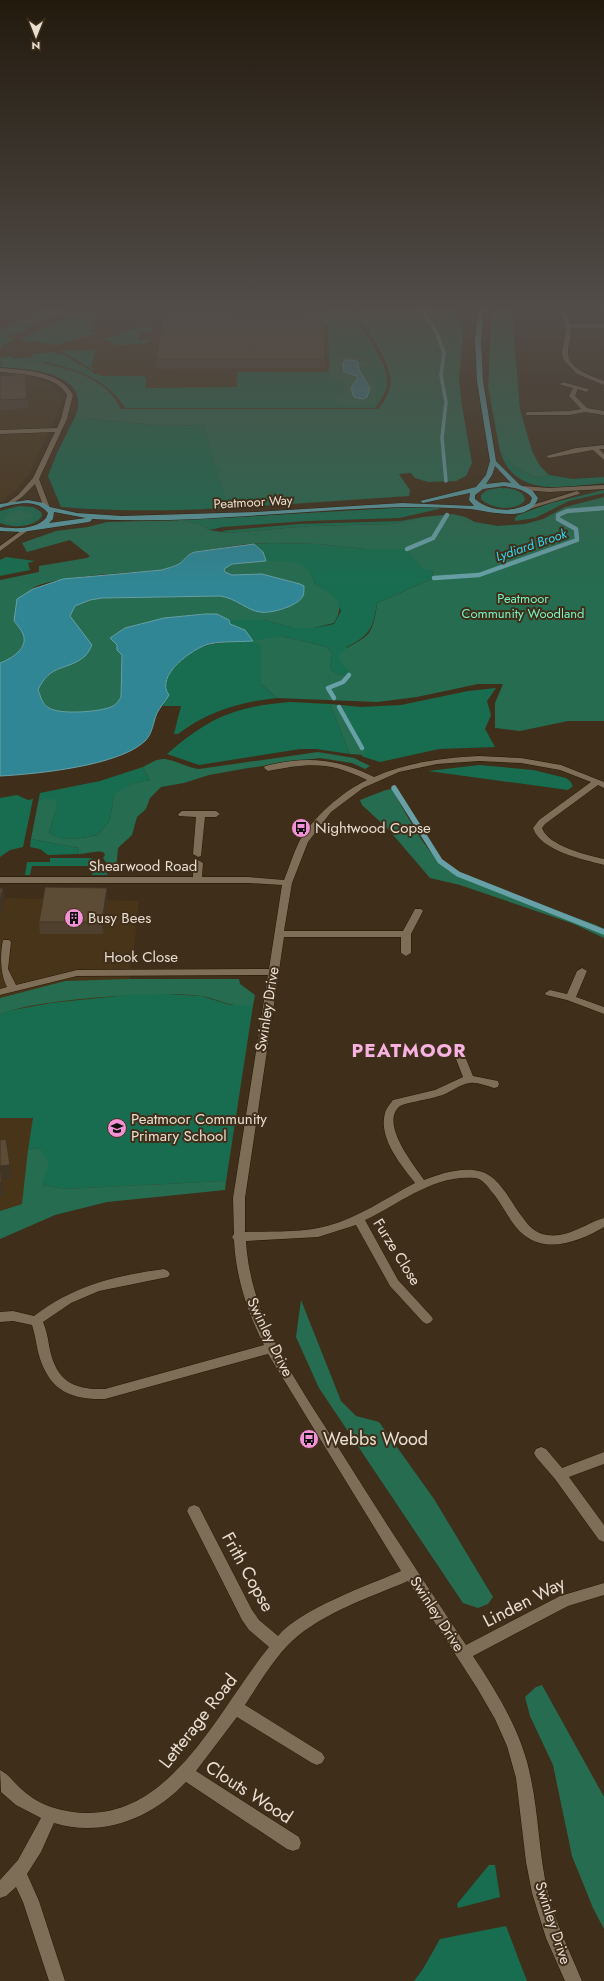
<svg xmlns="http://www.w3.org/2000/svg" width="604" height="1981" viewBox="0 0 604 1981" font-family="Jost,sans-serif">
<style>
.built{fill:#483519}
.green{fill:#186d50}
.forest{fill:#256c51}
.water{fill:#308694;stroke:#67a0a6}
.lines{fill:none;stroke-linecap:round;stroke-linejoin:round}
.stream-far2{stroke:#67a0a6;stroke-width:3.5}
.stream-far1{stroke:#67a0a6;stroke-width:4.5}
.stream{stroke:#67a0a6;stroke-width:5.5}
.minor-casing{stroke:#251703;stroke-width:1}
.major-casing{stroke:#251703;stroke-width:1}
.minor{fill:#7f6e57;fill-rule:evenodd}
.major{fill:#599da3;fill-rule:evenodd}
.wall{fill:#4f402e}
.shaded-wall{fill:#403425}
.building{fill:#5c4b35;stroke:#403425}
.labels{text-anchor:middle;dominant-baseline:central;stroke-width:4;stroke-linejoin:round;paint-order:stroke}
.far-street-label{font-size:13px;fill:#e8ded1;stroke:#3f2f1a}
.far-water-label{font-size:13px;font-style:italic;fill:#2dd9f3;stroke:#3f2f1a}
.far-park-label{font-size:13px;fill:#75f2c0;stroke:#3f2f1a}
.poi-label{font-size:15px;fill:#e8ded1;stroke:#3f2f1a;text-anchor:start}
.street-label{font-size:15px;fill:#e8ded1;stroke:#3f2f1a}
.near-poi-label{font-size:18px;fill:#e8ded1;stroke:#3f2f1a;text-anchor:start}
.near-street-label{font-size:18px;fill:#e8ded1;stroke:#3f2f1a}
.district-label{font-size:19px;font-weight:bold;letter-spacing:1px;fill:#f8b2e1;stroke:#3f2f1a}
</style>
<rect width="100%" height="100%" fill="#3f2f1a"/>
<g class="built">
<polygon points="0,307 48,307 36,315 0,330"/>
<polygon points="73,307 352,307 386,360 390,379 390,390 378,409 121,409 106,389 79,374 40,363 0,360 0,341"/>
<polygon points="0,372 27,375 41,380 52,385 60,393 62,402 30,473 16,490 0,502"/>
<polygon points="0,898 139,901 134,947 132,954 131,954 130,979 239,979 240,984 255,995 225,1190 107,1202 55,1215 0,1239 0,1003 107,980 65,981 0,998"/>
</g>
<g class="green">
<polygon points="48,307 73,307 8,337 14,339 2,346 0,350 0,330 36,315 39,308"/>
<polygon points="90,307 95,307 89,332 96,332 94,334 57,345 32,341 28,343 20,339"/>
<path d="M 322,307 L 349,307 C 359,329 394,365 386,389 C 384,396 379,402 375,408 L 125,408 C 108,379 75,369 45,362 L 42,364 L 2,360 L 0,363 L 0,358 L 11,356 L 13,359 L 33,357 L 32,354 L 54,352 L 62,354 L 93,372 L 93,374 L 100,374 L 100,376 L 142,376 L 146,378 L 145,388 L 237,387 L 238,372 L 328,372 L 344,386 L 343,392 L 372,380 L 365,379 L 359,370 L 359,368 L 367,367 L 370,362 C 361,353 343,357 332,358 L 329,365 L 328,326 L 301,325 L 301,317 L 322,312 Z"/>
<polygon points="440,307 456,307 461,324 463,325 463,335 446,318"/>
<polygon points="141,327 153,327 152,331 140,331 138,340 150,340 147,343 119,345 103,339"/>
<polygon points="95,350 91,368 94,368 93,370 61,351"/>
<path d="M 75,417 L 165,426 L 203,425 L 225,497 L 274,497 L 276,505 C 205,510 133,513 61,507 L 48,476 L 57,453 Z"/>
<path d="M 500,451 L 513,465 L 536,478 L 549,475 L 573,479 L 604,477 L 604,483 C 566,487 514,499 500,451 Z"/>
<path d="M 499,488 C 508,488 524,489 525,500 C 517,512 491,509 481,499 L 481,495 L 487,490 Z"/>
<polygon points="604,490 604,493 569,501 535,518 515,521 515,518 518,515 551,503"/>
<path d="M 19,506 L 33,507 L 41,512 L 42,516 C 34,528 12,528 0,523 L 0,511 Z"/>
<polygon points="413,507 439,507 439,509 399,518 306,521 223,527 209,530 202,525 182,520"/>
<polygon points="423,517 392,524 311,526 228,533 221,531 299,524 400,521"/>
<path d="M 272,543 L 319,544 L 366,549 L 407,549 L 432,571 L 434,578 L 377,603 C 373,629 370,635 347,647 L 349,675 C 342,676 335,673 330,669 L 332,654 L 327,647 L 281,636 L 261,646 L 261,684 L 277,698 C 240,702 208,711 178,734 L 174,734 L 181,706 L 163,706 L 169,695 C 155,676 192,648 208,645 C 214,643 221,644 227,642 C 233,639 239,634 245,630 L 230,624 L 229,620 L 264,620 L 294,628 L 313,628 L 334,624 L 341,611 L 335,598 L 315,584 C 310,563 286,561 266,561 L 263,552 L 254,544 Z"/>
<polygon points="6,557 35,561 28,563 30,570 0,576 0,560"/>
<polygon points="496,688 487,701 491,715 485,729 495,747 439,749 380,762 361,756 364,754 341,705 361,707 401,705 468,691"/>
<path d="M 290,702 L 330,704 L 350,754 L 316,749 L 300,749 L 199,765 L 167,754 C 210,717 233,707 290,702 Z"/>
<polygon points="479,765 533,770 566,778 570,781 573,786 568,790 428,771"/>
<path d="M 143,767 L 150,780 L 135,783 L 114,796 L 110,820 L 98,835 C 83,838 60,843 49,832 L 55,813 L 38,803 L 40,793 L 100,781 Z"/>
<polygon points="17,795 28,800 33,799 23,847 10,850 0,857 0,798"/>
<polygon points="31,839 79,848 78,854 48,855 40,849 30,847"/>
<polygon points="50,858 90,858 96,860 108,875 92,875 93,866 32,866 30,875 25,875 27,862 50,862"/>
<polygon points="147,993 202,996 230,1005 253,1005 226,1181 64,1189 42,1185 40,1148 28,1150 33,1118 0,1118 0,1015 8,1011 51,1003"/>
<polygon points="489,1865 495,1865 500,1897 458,1908 457,1904"/>
<polygon points="506,1926 527,1981 414,1981 423,1969 440,1939"/>
</g>
<g class="forest">
<path d="M 352,307 L 440,307 L 446,318 L 463,335 L 459,378 L 462,406 L 472,463 L 466,476 L 456,481 L 428,482 L 415,478 L 411,473 L 399,474 L 410,490 L 409,496 L 276,505 L 273,497 L 225,498 L 203,425 L 165,426 L 75,417 C 94,372 28,369 0,367 L 2,360 C 36,361 80,366 107,390 C 113,395 117,402 121,409 L 378,409 C 382,404 387,397 389,390 C 398,364 363,329 352,307 Z"/>
<polygon points="492,307 513,307 513,327 520,410 532,451 540,466 549,475 536,478 513,465 500,451 488,387"/>
<path d="M 338,356 L 359,357 L 370,362 L 370,366 L 359,368 L 359,367 L 348,374 L 357,376 L 358,378 L 352,386 L 368,384 L 365,379 L 374,381 L 377,394 L 374,402 C 362,407 348,408 336,403 L 335,397 L 343,392 L 344,386 L 329,374 L 328,370 L 332,357 Z"/>
<path d="M 604,497 L 604,721 L 568,721 L 520,731 L 495,728 L 495,703 L 503,684 L 478,684 L 417,697 L 377,702 L 277,698 L 261,684 L 261,646 L 253,641 L 281,636 L 327,647 L 332,654 L 330,669 C 335,673 342,676 348,675 L 349,672 L 340,661 L 339,654 C 347,646 362,641 368,634 C 374,627 376,612 377,603 L 434,578 L 432,571 L 422,568 L 407,549 L 366,549 L 319,544 L 272,543 L 247,544 L 194,552 C 187,554 185,560 179,564 C 174,567 167,568 162,570 C 139,572 47,576 32,589 C 26,595 19,612 14,621 C 17,625 21,629 23,634 C 29,648 11,659 0,663 L 0,580 L 39,572 L 39,566 L 87,558 L 90,556 L 70,540 L 27,552 L 22,543 L 56,531 L 88,527 L 107,522 L 182,520 L 202,525 L 209,530 L 228,533 L 311,526 L 392,524 L 423,517 L 453,514 L 465,517 L 475,522 L 498,526 L 525,524 L 543,519 L 565,507 Z"/>
<path d="M 16,511 L 28,511 L 32,513 L 32,518 L 21,523 L 8,523 L 5,520 C 7,513 10,512 16,511 Z"/>
<path d="M 266,561 C 289,561 308,559 315,584 C 335,596 347,601 334,623 L 313,628 L 294,628 L 264,620 L 229,620 L 217,614 L 205,614 L 164,618 L 125,628 L 110,638 L 117,645 L 117,650 L 122,655 L 121,697 C 119,700 117,704 113,706 C 101,712 61,715 49,708 C 42,704 41,697 38,690 L 43,680 L 52,672 L 71,663 L 87,638 L 82,634 L 70,616 L 75,606 L 90,600 L 102,598 L 220,596 L 231,598 L 261,612 L 287,608 L 300,584 L 262,574 L 232,575 L 225,572 L 224,569 L 232,564 Z"/>
<polygon points="330,704 341,705 365,748 364,755 350,754"/>
<path d="M 318,752 L 354,758 L 370,766 L 365,769 L 352,763 L 320,758 L 248,768 L 209,775 L 184,783 L 161,787 L 150,798 L 146,809 L 137,817 L 132,835 L 118,848 L 116,870 L 113,872 L 103,858 L 105,855 L 103,852 C 96,850 87,854 78,854 L 79,848 L 31,839 L 38,803 L 44,798 L 57,800 L 55,813 L 49,832 C 60,843 83,838 98,835 L 110,820 L 114,796 L 117,792 L 135,783 L 150,780 L 143,767 C 149,764 156,759 163,759 C 173,759 188,768 199,769 Z"/>
<path d="M 392,789 C 408,817 424,850 449,871 L 596,925 L 604,929 L 604,938 L 574,924 L 460,885 L 430,878 L 388,829 L 362,805 L 360,800 L 386,790 Z"/>
<path d="M 129,979 L 239,979 L 240,984 L 255,995 L 253,1005 C 245,1005 236,1006 229,1004 C 220,1002 211,997 202,996 C 169,990 26,999 0,1015 L 0,998 L 65,981 Z"/>
<polygon points="40,1148 49,1163 42,1185 64,1189 226,1181 225,1190 107,1202 55,1215 0,1239 0,1211 22,1204 28,1150"/>
<polygon points="301,1300 341,1401 356,1416 379,1422 434,1499 493,1597 488,1604 478,1608 463,1603 319,1388 296,1337"/>
<polygon points="542,1685 604,1797 604,1929 593,1908 572,1856 553,1765 530,1716 525,1697 536,1687"/>
</g>
<g class="water">
<polygon points="345,360 352,360 358,362 359,370 370,388 367,397 363,399 354,397 351,388 358,378 357,376 344,372 343,363"/>
<path d="M 254,544 L 263,552 L 266,561 L 232,564 L 224,569 L 225,572 L 232,575 L 262,574 L 300,584 L 304,586 C 304,589 304,593 303,596 C 298,606 271,614 260,612 C 248,611 236,598 220,596 L 102,598 L 90,600 L 75,606 L 70,616 L 92,645 C 90,649 88,653 85,656 C 68,671 50,663 38,690 C 41,697 42,704 49,708 C 60,715 102,712 113,706 C 117,704 119,700 121,697 L 122,655 L 117,650 L 117,645 L 110,638 L 125,628 L 164,618 L 205,614 L 217,614 L 229,620 L 230,624 L 245,630 L 253,641 C 238,642 223,641 209,644 C 193,648 154,676 169,695 C 166,701 160,707 157,713 C 153,722 153,733 145,741 C 119,766 36,774 0,776 L 0,663 C 11,659 29,648 23,634 C 21,629 17,625 14,621 L 17,599 L 33,589 L 63,579 L 162,570 C 167,568 174,567 179,564 C 185,560 187,554 195,552 Z"/>
</g>
<g class="lines">
<g class="stream-far2">
<polyline points="422,307 424,314 436,331 444,353 441,375 446,402 442,438 446,481"/>
<polyline points="597,509 604,508"/>
</g>
<g class="stream-far1">
<polyline points="407,549 433,538 447,515"/>
<polyline points="434,578 479,575 577,540 576,529 558,519 558,515 567,511 604,508"/>
<polyline points="334,698 328,688 343,682 349,675"/>
<polyline points="339,707 362,748"/>
</g>
<polyline class="stream" points="394,788 440,861 458,874 604,932"/>
<defs>
<g id="minor">
<path d="M 560,307 L 583,308 L 580,310 L 566,309 L 570,324 L 604,324 L 604,328 L 571,328 C 572,335 569,342 568,350 C 566,369 590,375 604,381 L 604,385 L 577,374 L 563,359 L 562,351 L 566,330 Z"/>
<path d="M 0,368 C 24,370 61,371 73,395 L 67,419 L 39,479 L 50,508 L 49,509 L 44,508 L 35,484 L 22,497 L 12,504 L 7,503 L 18,495 L 33,478 L 55,432 L 0,434 L 0,430 L 57,428 L 61,419 L 67,395 C 57,375 20,374 0,372 Z"/>
<polygon points="563,382 588,389 589,390 586,392 578,389 575,396 587,408 604,411 604,415 585,412 570,415 526,415 526,413 528,412 570,411 581,409 569,396 573,388 561,385 560,384"/>
<polygon points="604,445 604,449 599,449 604,454 604,460 593,450 549,458 546,456 576,448"/>
<polygon points="604,485 604,489 549,492 523,490 520,488 523,486 549,488"/>
<polygon points="577,491 580,493 579,494 526,510 523,508"/>
<polygon points="25,528 30,529 0,551 0,546"/>
<path d="M 479,756 L 521,758 L 561,765 L 604,782 L 604,788 L 598,785 L 545,824 L 542,828 C 548,846 587,855 604,859 L 604,865 C 582,859 541,851 533,828 L 539,820 L 591,782 L 560,770 L 521,763 L 479,761 L 437,764 L 399,772 L 363,788 L 331,812 L 308,842 L 292,883 L 284,931 L 403,931 L 415,909 L 421,909 L 423,911 L 411,934 L 411,953 L 406,956 L 401,953 L 401,937 L 284,937 L 245,1198 L 245,1232 C 272,1231 301,1233 327,1226 C 358,1218 386,1198 415,1183 C 401,1165 378,1138 385,1113 C 386,1109 390,1104 393,1100 L 435,1090 L 463,1077 L 456,1059 L 461,1055 L 466,1059 L 473,1076 L 498,1081 L 499,1084 L 498,1087 L 494,1088 C 487,1086 477,1082 470,1083 C 459,1084 449,1094 439,1096 C 431,1099 405,1103 400,1106 C 379,1123 414,1165 424,1180 C 444,1172 476,1162 494,1179 C 506,1190 513,1205 523,1218 C 529,1226 536,1234 547,1235 C 569,1238 584,1224 604,1218 L 604,1227 C 581,1241 547,1254 524,1235 C 510,1224 503,1204 491,1191 C 487,1185 482,1179 475,1178 C 434,1174 399,1204 365,1220 L 398,1280 L 431,1316 L 433,1319 L 431,1322 L 427,1324 L 423,1322 L 390,1286 L 356,1225 L 318,1237 L 246,1241 C 251,1323 301,1387 343,1455 C 383,1519 424,1582 466,1645 L 560,1596 L 604,1583 L 604,1595 L 568,1606 L 473,1656 C 498,1694 523,1734 531,1779 C 539,1817 539,1856 548,1893 C 556,1924 570,1952 582,1981 L 565,1981 L 546,1938 L 532,1893 L 526,1862 L 516,1778 L 507,1746 L 495,1719 L 477,1688 L 408,1581 C 369,1598 324,1612 292,1641 C 275,1657 258,1685 245,1705 L 322,1753 L 325,1758 L 322,1763 L 317,1765 L 312,1763 L 237,1717 L 196,1771 L 299,1837 L 301,1843 L 299,1849 L 293,1851 L 287,1849 L 186,1782 C 152,1818 103,1838 54,1823 L 41,1852 L 27,1874 L 39,1901 L 65,1981 L 49,1981 L 23,1902 L 16,1887 L 6,1896 L 0,1898 L 0,1880 L 18,1860 L 41,1818 L 16,1805 L 1,1792 L 0,1770 C 8,1774 12,1780 18,1786 C 27,1795 39,1803 51,1807 C 162,1842 213,1716 269,1647 L 249,1630 L 242,1620 L 187,1511 L 189,1507 L 194,1505 L 199,1507 L 252,1610 L 259,1620 L 278,1636 C 300,1609 369,1585 401,1571 L 268,1354 L 105,1399 C 68,1400 48,1389 38,1352 C 36,1343 35,1334 32,1325 L 13,1321 L 0,1322 L 0,1312 L 13,1311 L 34,1316 C 75,1285 114,1276 164,1269 L 168,1271 L 170,1274 L 168,1277 L 99,1291 L 71,1303 L 43,1322 C 47,1331 48,1340 50,1350 C 57,1382 75,1390 105,1389 L 264,1345 C 247,1311 236,1278 234,1240 L 232,1237 L 234,1234 L 233,1198 L 268,975 L 77,976 L 0,995 L 0,989 L 7,987 C 0,974 0,954 3,940 L 9,940 L 11,942 L 8,969 L 16,985 L 77,970 L 269,969 L 282,885 L 248,883 L 0,883 L 0,877 L 193,877 L 193,863 L 198,860 L 203,863 L 202,877 L 248,877 L 284,880 C 289,868 293,854 299,842 C 311,819 343,791 367,780 C 329,761 309,763 268,771 L 264,768 L 265,766 C 306,756 336,758 374,777 C 408,762 442,758 479,756 Z"/>
<polygon points="182,811 216,811 220,814 216,817 205,817 201,856 198,857 193,854 196,817 179,816 178,814"/>
<polygon points="582,968 587,971 576,997 604,1007 604,1014 567,1000 546,995 545,993 550,990 567,994 577,971"/>
<polygon points="541,1447 546,1449 562,1468 604,1452 604,1464 569,1477 604,1525 604,1542 599,1540 555,1479 536,1457 534,1453 536,1449"/>
</g>
<path id="major" d="M 478,307 L 484,307 L 481,341 L 483,381 L 496,461 L 520,485 L 532,490 L 538,498 C 530,524 489,511 470,509 C 452,508 434,507 415,507 C 308,508 200,525 92,519 L 91,521 L 89,522 L 22,532 L 0,531 L 0,527 C 15,529 35,530 46,518 L 48,513 C 36,498 15,504 0,508 L 0,504 L 28,500 L 44,503 L 50,507 L 77,513 L 122,516 L 255,512 L 402,503 L 474,506 L 469,500 L 470,493 L 423,503 L 420,501 L 476,487 L 486,475 L 490,461 L 477,381 L 475,341 ZM 495,466 L 511,483 L 504,482 L 486,484 L 492,475 ZM 504,486 C 514,488 525,489 532,498 L 530,503 C 513,513 490,512 475,499 L 475,495 L 483,489 ZM 54,512 L 86,518 L 49,523 L 53,519 Z"/>
</defs>
<use href="#minor" class="minor-casing"/>
<use href="#major" class="major-casing"/>
<use href="#minor" class="minor"/>
<use href="#major" class="major"/>
</g>
<g class="wall">
<polygon points="0,307 28,307 26,313 0,313"/>
<polygon points="232,309 232,317 325,359 325,368 156,369 156,359"/>
<polygon points="25,374 28,408 0,410 0,376"/>
<polygon points="108,900 103,934 40,934 39,922"/>
</g>
<g class="shaded-wall">
<polygon points="25,307 28,307 26,313"/>
<polygon points="3,888 5,898 0,919 0,903"/>
<polygon points="107,888 108,900 103,934 102,922"/>
<polygon points="6,1139 12,1178 2,1179 4,1195 0,1196 0,1166"/>
</g>
<g class="building">
<polygon points="179,309 232,309 231,317 323,317 325,359 156,359 163,316 166,316 167,313 179,311"/>
<polygon points="25,374 27,399 0,400 0,376"/>
<polygon points="45,887 107,888 102,922 39,922"/>
<polygon points="0,888 3,888 0,903"/>
<polygon points="6,1139 10,1165 0,1166 2,1182 0,1183 0,1140"/>
</g>
<linearGradient id="sky" x2="0" y2="1"><stop stop-color="#231a0e"/><stop offset="0.53" stop-color="#524d49"/><stop offset="1" stop-color="#524d49" stop-opacity="0"/></linearGradient>
<rect width="604" height="584" fill="url(#sky)"/>
<defs>
<symbol id="bus-disc" viewBox="-11 -11 22 22"><circle r="9.5" fill="#f391d5" stroke="#3f2f1a"/><path d="M-5-6H5V4H4V6H2V4H-2V6H-4V4H-5ZM-3.5-4V0h7V-4ZM-3.5 1.2v1.5H-2V1.2ZM2 1.2v1.5H3.5V1.2Z" fill="#111"/></symbol>
<symbol id="building-disc" viewBox="-11 -11 22 22"><circle r="9.5" fill="#f391d5" stroke="#3f2f1a"/><path d="M-4-6H4V6H1V3H-1V6H-4ZM-2.5-4.3h1.7v1.8h-1.7ZM.8-4.3h1.7v1.8H.8ZM-2.5-1h1.7V.8h-1.7ZM.8-1h1.7V.8H.8Z" fill="#111"/></symbol>
<symbol id="school-disc" viewBox="-11 -11 22 22"><circle r="9.5" fill="#f391d5" stroke="#3f2f1a"/><path d="M0-5L7-2L0 1L-7-2ZM-4 1L0 2.5L4 1V4Q0 6-4 4Z" fill="#111"/></symbol>
</defs>
<g fill-rule="evenodd">
<use href="#bus-disc" x="290" y="817" width="22" height="22"/>
<use href="#building-disc" x="63" y="907" width="22" height="22"/>
<use href="#school-disc" x="106" y="1117" width="22" height="22"/>
<use href="#bus-disc" x="298" y="1428" width="22" height="22"/>
</g>
<g class="labels">
<g class="far-street-label">
<text transform="translate(253 502) rotate(-3)">Peatmoor Way</text>
</g>
<g class="far-water-label">
<text transform="translate(531 545) rotate(-19)">Lydiard Brook</text>
</g>
<g class="far-park-label">
<text x="523" y="598">Peatmoor<tspan x="523" dy="15">Community Woodland</tspan></text>
</g>
<g class="poi-label">
<text x="315" y="828">Nightwood Copse</text>
<text x="88" y="918">Busy Bees</text>
<text x="131" y="1119">Peatmoor Community<tspan x="131" dy="17">Primary School</tspan></text>
</g>
<g class="street-label">
<text x="143" y="866">Shearwood Road</text>
<text x="141" y="957">Hook Close</text>
<text transform="translate(267 1009) rotate(-81)">Swinley Drive</text>
<text transform="translate(397 1252) rotate(58)">Furze Close</text>
<text transform="translate(270 1337) rotate(64)">Swinley Drive</text>
<text transform="translate(437 1614) rotate(57)">Swinley Drive</text>
<text transform="translate(553 1923) rotate(72)">Swinley Drive</text>
</g>
<g class="near-poi-label">
<text x="323" y="1439">Webbs Wood</text>
</g>
<g class="near-street-label">
<text transform="translate(248 1572) rotate(61)">Frith Copse</text>
<text transform="translate(524 1602) rotate(-27)">Linden Way</text>
<text transform="translate(198 1721) rotate(-52)">Letterage Road</text>
<text transform="translate(249 1792) rotate(33)">Clouts Wood</text>
</g>
<g class="district-label">
<text x="409" y="1050">PEATMOOR</text>
</g>
</g>
<g transform="translate(36 36) rotate(180)" stroke="#3f2f1a" stroke-width="3" paint-order="stroke">
<path d="M0-3L7 15L0 10L-7 15Z" fill="#e8ded1"/>
<text y="-6" font-size="11" font-weight="bold" text-anchor="middle" fill="#e8ded1">N</text>
</g>
</svg>
